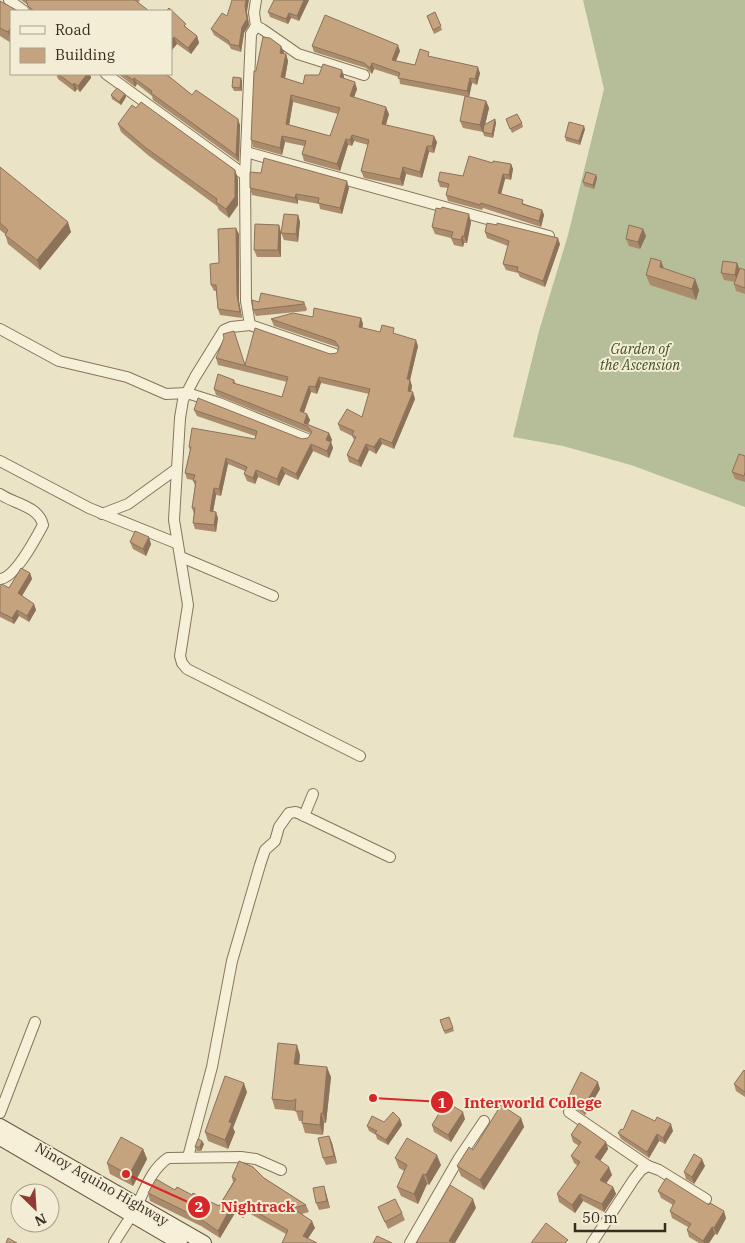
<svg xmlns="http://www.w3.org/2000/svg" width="745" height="1243" viewBox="0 0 745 1243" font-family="'IBM Plex Serif',serif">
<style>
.cemetery{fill:#b6be99}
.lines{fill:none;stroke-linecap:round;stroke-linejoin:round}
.minor-casing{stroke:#85765d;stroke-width:12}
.secondary-casing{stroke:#675740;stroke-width:16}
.minor{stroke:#f6f0d8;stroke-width:10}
.secondary{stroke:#f6f0d8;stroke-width:14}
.wall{fill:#aa8c6d;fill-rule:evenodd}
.shaded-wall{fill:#8b7259}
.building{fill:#c6a37f;stroke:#8b7259;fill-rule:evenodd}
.labels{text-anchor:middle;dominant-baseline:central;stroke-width:4;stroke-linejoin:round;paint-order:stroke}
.park-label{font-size:14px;font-style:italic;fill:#425128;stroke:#f3edd5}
.street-label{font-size:14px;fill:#362d20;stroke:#f3edd5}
.leader{fill:none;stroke:#d62828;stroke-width:2}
.callout-dot{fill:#d62828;stroke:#f3edd5;stroke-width:2}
.mark-label{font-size:15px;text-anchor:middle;font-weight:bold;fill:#fff}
.callout-label{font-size:15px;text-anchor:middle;font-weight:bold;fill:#d62828;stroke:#f3edd5;stroke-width:4;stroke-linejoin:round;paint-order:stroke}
</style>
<rect width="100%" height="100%" fill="#ebe3c6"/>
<polygon class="cemetery" points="583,0 745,0 745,507 631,465 563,446 513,437 539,331 568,235 604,89"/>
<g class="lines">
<defs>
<g id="minor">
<polyline points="9,0 24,11"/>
<polyline points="256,26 254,13 256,0"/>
<polyline points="106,74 245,175 246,301 250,325 335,354"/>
<polyline points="246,152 549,236"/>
<polyline points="245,175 251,34 256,26 262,29 298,54 364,75"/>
<polyline points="250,325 231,327 224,330 195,377 183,400 180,418 174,520 188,605 180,656 182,663 187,669 360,756"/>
<polyline points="0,329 59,361 127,377 166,394 187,393 219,403 307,439"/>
<polyline points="0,461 89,508 176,543"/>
<path d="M 0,494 C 14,504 39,506 43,525 C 36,538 15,578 0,579"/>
<polyline points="102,514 128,504 175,470"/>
<polyline points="181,557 273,596"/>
<polyline points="304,816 313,794"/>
<polyline points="569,1112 648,1166"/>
<polyline points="0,1113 35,1022"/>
<polyline points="188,1157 212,1067 232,961 260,865 265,850 275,841 279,827 289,813 296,812 390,857"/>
<path d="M 114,1243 C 120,1233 127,1223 133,1213 C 144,1194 149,1171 168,1158 L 241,1157 L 256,1159 L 281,1170"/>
<polyline points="410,1243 459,1158 484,1121"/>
<polyline points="592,1243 634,1179 641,1170 648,1166 659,1170 706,1199"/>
</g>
<g id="secondary">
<polyline points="0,1126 204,1243"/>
<polyline points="0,1138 180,1243"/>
</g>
</defs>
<use href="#minor" class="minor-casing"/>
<use href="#secondary" class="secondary-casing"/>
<use href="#minor" class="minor"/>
<use href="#secondary" class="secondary"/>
</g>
<g class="wall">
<polygon points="21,0 140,0 138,3 149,11 30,11 28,5"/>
<polygon points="309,0 299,21 291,18 288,24 270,17 268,12"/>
<polygon points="0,1 11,11 11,43 0,36"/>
<polygon points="171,11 188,29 197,36 199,43 191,54 177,44 171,51"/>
<polygon points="247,12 249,25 244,33 241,52 231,49 229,45 214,35 211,29 227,16"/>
<polygon points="435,12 442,30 434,34 427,16"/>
<polygon points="312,46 400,51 396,61 415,65 431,57 480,73 477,85 472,83 469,97 400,84 399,77 374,69 372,74 366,68 314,52"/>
<path d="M 284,52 L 283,54 L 286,54 L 288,61 L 285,78 L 303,84 L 344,76 L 344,79 L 357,89 L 354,97 L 389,114 L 386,125 L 437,142 L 434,153 L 429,152 L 422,178 L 406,174 L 403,186 L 364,178 L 361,171 L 368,145 L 354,141 L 352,146 L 348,145 L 340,171 L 304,161 L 302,154 L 304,146 L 285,142 L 282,155 L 253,147 L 251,140 L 256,71 ZM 293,102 L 338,114 L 330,136 L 289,125 Z"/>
<polygon points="56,74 90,74 91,78 80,92 77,89 75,92 58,79"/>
<polygon points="118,74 166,74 192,95 240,125 239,162 153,100 152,96 137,84 135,87"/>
<polygon points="241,78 242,81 242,91 234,91 232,87"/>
<polygon points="125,94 126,97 121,105 112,99 111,95"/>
<polygon points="486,101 489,108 485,125 495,119 496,123 493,138 484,136 483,132 463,128 460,121"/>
<polygon points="136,108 235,170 238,179 238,205 229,218 219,210 217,206 149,156 121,132 118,124"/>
<polygon points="506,119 522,123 523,127 512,133"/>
<polygon points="585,129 580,145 566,141 565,137"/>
<polygon points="493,163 511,164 513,169 511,180 505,179 501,194 525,204 542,210 544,215 541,227 483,208 482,210 448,201 446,195 448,188 440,187 438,181 463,176"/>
<polygon points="0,167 71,232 40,270 8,244 5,234 0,230"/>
<polygon points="261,173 349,188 342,214 320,209 319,204 298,200 298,204 252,195 250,188"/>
<polygon points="596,175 597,178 594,189 584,186 583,182"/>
<polygon points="298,215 300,222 298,242 284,240 281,233"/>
<polygon points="471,222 467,243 464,243 463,247 454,245 451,238 435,234 432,227"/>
<polygon points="279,225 281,257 257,257 254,250"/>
<polygon points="643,229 646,236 640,249 629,246 626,239"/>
<polygon points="485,232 560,244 545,287 520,277 518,273 506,270 503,264 508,246 487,238"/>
<polygon points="239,234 239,301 242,318 220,315 218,309 216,291 214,291 211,285 219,263"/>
<polygon points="661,261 664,269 695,279 699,290 696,300 650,285 646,275"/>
<polygon points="737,263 739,269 745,270 745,294 736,291 734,284 735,282 724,280 721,273"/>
<polygon points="259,302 304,302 307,309 306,311 256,316 253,310"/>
<polygon points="313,317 361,318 363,324 362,328 380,332 396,334 418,346 410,380 412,386 411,392 415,399 394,449 382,444 376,454 369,450 361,467 349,462 347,455 354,440 352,436 340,430 338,424 362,417 369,394 321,383 317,394 311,392 304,413 307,414 310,420 308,425 329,433 332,440 331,442 333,448 329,458 313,451 298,480 285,474 279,486 258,477 255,484 247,481 244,474 245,471 228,464 221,496 216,495 213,512 218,518 216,532 195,529 193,523 194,514 192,508 195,486 193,480 187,479 185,473 190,451 189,447 255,439 255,436 197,416 194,410 302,439 308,438 311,434 310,433 216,395 214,389 234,380 236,384 282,397 287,382 218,365 216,358 245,364 337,353 339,349 337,347 274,326 271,319"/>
<polygon points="745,456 745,482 735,479 732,472"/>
<polygon points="130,542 151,544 146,556 133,549"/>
<polygon points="30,573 32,579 22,596 34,604 36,610 29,622 19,616 14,624 0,617 0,587 9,588"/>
<polygon points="449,1017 454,1031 445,1034 440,1020"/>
<polygon points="300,1055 299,1065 331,1077 326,1123 324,1123 323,1135 305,1133 302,1123 302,1121 299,1121 296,1111 275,1109 272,1099"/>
<polygon points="745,1071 745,1097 736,1091 734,1084"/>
<polygon points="600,1089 585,1115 570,1105 568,1098"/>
<polygon points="247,1092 233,1128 235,1132 228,1149 208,1141 205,1132"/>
<polygon points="521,1118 524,1127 484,1190 461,1176 457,1166 473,1150"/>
<polygon points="400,1119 402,1125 388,1145 377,1139 376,1135 369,1131 367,1126"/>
<polygon points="465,1119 451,1142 434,1132 432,1125"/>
<polygon points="655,1121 673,1131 665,1144 659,1141 649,1158 621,1139 618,1133 623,1130"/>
<polygon points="571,1135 606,1142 608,1149 600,1161 612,1175 606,1183 613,1187 616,1194 604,1212 583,1201 575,1213 559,1202 557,1194 578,1166 574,1163 571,1156 579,1146 573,1142"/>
<polygon points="329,1136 332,1143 337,1163 326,1165 323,1158"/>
<polygon points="204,1144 201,1151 197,1151 195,1147"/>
<polygon points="143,1149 147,1159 133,1186 110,1174 107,1163"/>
<polygon points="395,1158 441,1165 429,1185 427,1184 418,1204 401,1196 397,1187 404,1171 399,1168"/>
<polygon points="705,1166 694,1184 686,1179 684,1172"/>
<polygon points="232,1177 264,1178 306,1205 309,1212 302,1214 315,1228 286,1234 247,1212 243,1218 235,1213 220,1238 201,1226 150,1201 148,1193 175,1190 192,1195 219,1206 233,1182"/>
<polygon points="658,1191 726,1218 717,1235 715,1234 709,1243 699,1243 689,1237 687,1230 688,1227 672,1218 670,1211 673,1205 661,1198"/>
<polygon points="326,1193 330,1208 319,1210 316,1203"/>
<polygon points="378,1207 402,1213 405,1220 388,1229 381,1214"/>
</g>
<g class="shaded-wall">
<polygon points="246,0 249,0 247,12 249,25 244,33 241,52 239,46"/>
<polygon points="304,0 309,0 299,21 297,16"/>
<polygon points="289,13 291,18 288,24 286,19"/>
<polygon points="11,27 11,40 8,32"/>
<polygon points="197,36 199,43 191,54 188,48"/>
<polygon points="174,37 177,44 171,51 171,41"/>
<polygon points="398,45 400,51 394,65 392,60"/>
<polygon points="281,46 284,52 282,59 280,53"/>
<polygon points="286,54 288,61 284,84 281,77"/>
<polygon points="372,63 374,69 372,74 370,68"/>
<polygon points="478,67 480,73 477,85 475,79"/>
<polygon points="342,70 344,76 342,84 340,77"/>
<polygon points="87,74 90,74 91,78 80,92 78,86"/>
<polygon points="134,78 137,84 135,87 133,80"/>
<polygon points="241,78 242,81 242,91 240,88"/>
<polygon points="470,78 472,83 469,97 467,91"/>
<polygon points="355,82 357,89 352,103 350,96"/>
<polygon points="74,83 77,89 75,92 73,85"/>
<polygon points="125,94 126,97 121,105 119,102"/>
<polygon points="291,95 293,102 288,131 286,124"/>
<polygon points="486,101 489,108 483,133 480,125"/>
<polygon points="386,107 389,114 384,130 382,124"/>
<polygon points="238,119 240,125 239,162 236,155"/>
<polygon points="495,119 496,123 493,138 492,134"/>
<polygon points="584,126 585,129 580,145 579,141"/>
<polygon points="352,135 354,141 352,146 350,140"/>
<polygon points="282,136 285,142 282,155 280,148"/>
<polygon points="434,136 437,142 434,153 432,146"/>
<polygon points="346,139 348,145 340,171 337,164"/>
<polygon points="427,146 429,152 422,178 420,172"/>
<polygon points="511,164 513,169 511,180 509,175"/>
<polygon points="403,167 406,174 403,186 400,179"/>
<polygon points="235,170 238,179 238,205 229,218 226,209"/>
<polygon points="503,174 505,179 500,198 498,193"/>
<polygon points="596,175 597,178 594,189 593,185"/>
<polygon points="347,181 349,188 342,214 340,208"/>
<polygon points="296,194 298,200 298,204 295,198"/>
<polygon points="542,210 544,215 541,227 539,221"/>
<polygon points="469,214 471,222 467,243 464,236"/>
<polygon points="298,215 300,222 298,242 296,234"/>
<polygon points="68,222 71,232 40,270 37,260"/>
<polygon points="279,225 281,232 281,257 278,250"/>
<polygon points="236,228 239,234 239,301 242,318 240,312 237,295"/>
<polygon points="643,229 646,236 640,249 638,242"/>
<polygon points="462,236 464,243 463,247 461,240"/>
<polygon points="558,238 560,244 545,287 543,281"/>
<polygon points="661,261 665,272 660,267"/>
<polygon points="737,263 740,270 738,282 735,275"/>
<polygon points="695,279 699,290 696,300 692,289"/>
<polygon points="361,318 363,324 361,333 359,327"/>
<polygon points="416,340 418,346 410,380 412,386 410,397 408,391 407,379"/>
<polygon points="319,377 321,383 317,394 315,387"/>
<polygon points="309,386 311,392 302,417 300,411"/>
<polygon points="413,392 415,399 394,449 392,443"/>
<polygon points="307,414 310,420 307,426 304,423"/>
<polygon points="329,433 332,440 331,442 333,448 329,458 327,451 326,440"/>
<polygon points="380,438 382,444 376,454 374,447"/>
<polygon points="311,444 313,451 298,480 296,474"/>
<polygon points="366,444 369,450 361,467 358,461"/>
<polygon points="226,458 228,464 221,496 219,489"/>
<polygon points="282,467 285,474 279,486 277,479"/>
<polygon points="256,470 258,477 255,484 253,478"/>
<polygon points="214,488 216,495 212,518 210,511"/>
<polygon points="216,512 218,518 216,532 214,525"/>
<polygon points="149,537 151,544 146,556 143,549"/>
<polygon points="30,573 32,579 20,599 18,593"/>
<polygon points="34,604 36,610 29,622 27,616"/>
<polygon points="17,610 19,616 14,624 12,618"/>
<polygon points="297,1045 300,1055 298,1074 294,1064"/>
<polygon points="327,1067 331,1077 326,1123 323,1113"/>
<polygon points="598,1082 600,1089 585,1115 583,1108"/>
<polygon points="244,1083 247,1092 233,1128 235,1132 228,1149 225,1140 229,1122"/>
<polygon points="463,1112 465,1119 451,1142 448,1135"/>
<polygon points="321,1113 324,1123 323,1135 320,1125"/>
<polygon points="521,1118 524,1127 484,1190 480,1180"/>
<polygon points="400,1119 402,1125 388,1145 386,1140"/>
<polygon points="671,1124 673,1131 665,1144 663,1138"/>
<polygon points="657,1134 659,1141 649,1158 647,1152"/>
<polygon points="329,1136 332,1143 337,1163 334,1156"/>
<polygon points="202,1141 204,1144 201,1151 200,1147"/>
<polygon points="606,1142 608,1149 598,1164 595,1157"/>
<polygon points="143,1149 147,1159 133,1186 129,1175"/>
<polygon points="437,1155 441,1165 429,1185 426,1175"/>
<polygon points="702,1159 705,1166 694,1184 692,1177"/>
<polygon points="609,1167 612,1175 603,1188 600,1180"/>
<polygon points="423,1174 427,1184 418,1204 414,1194"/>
<polygon points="324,1186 326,1193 330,1208 327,1201"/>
<polygon points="613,1187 616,1194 604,1212 602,1204"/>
<polygon points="580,1194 583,1201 575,1213 572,1205"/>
<polygon points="473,1199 476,1208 455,1243 450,1243 449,1241"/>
<polygon points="232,1205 235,1213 220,1238 218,1231"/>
<polygon points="244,1205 247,1212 243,1218 240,1211"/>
<polygon points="724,1211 726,1218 717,1235 714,1228"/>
<polygon points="312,1221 315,1228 305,1243 303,1236"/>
<polygon points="712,1227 715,1234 709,1243 704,1243 703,1241"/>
</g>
<g class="building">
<polygon points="26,0 135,0 149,11 34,11 28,6"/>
<polygon points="232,0 246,0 245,6 247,19 242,27 239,46 229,44 229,41 211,29 222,13 227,16"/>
<polygon points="274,0 304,0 297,16 289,13 286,19 268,12"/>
<polygon points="0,1 18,11 11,11 11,27 8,32 0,28"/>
<polygon points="169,8 186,24 184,26 197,36 188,48 174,37 171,41 171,11 166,11"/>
<polygon points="435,12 441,26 433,30 427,16"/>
<polygon points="325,15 398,45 392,60 415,65 420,49 429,52 428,56 478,67 475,79 470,78 467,91 398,78 400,73 372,63 370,68 364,63 312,46"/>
<path d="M 263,37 L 270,38 L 281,46 L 280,53 L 286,54 L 281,77 L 303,84 L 305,75 L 319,75 L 323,64 L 342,70 L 340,77 L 355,82 L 350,96 L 386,107 L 382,124 L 434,136 L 432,146 L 427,146 L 420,172 L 403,167 L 400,179 L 361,171 L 369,140 L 352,135 L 350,140 L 346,139 L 337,164 L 302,154 L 306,141 L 282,136 L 280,148 L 251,140 L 254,71 L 256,71 ZM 291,95 L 340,108 L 330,136 L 286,124 Z"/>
<polygon points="58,74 87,74 78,86 74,83 73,85"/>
<polygon points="124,74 166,74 192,95 196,90 238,119 236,155 151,93 152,91 134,78 133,80"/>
<polygon points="233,77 241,78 240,88 232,87"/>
<polygon points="117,88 125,94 119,102 111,95"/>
<polygon points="465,96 486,101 480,125 460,121"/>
<polygon points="141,102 235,170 235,197 226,209 216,202 217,199 146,148 118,124 132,105 136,108"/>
<polygon points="517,114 522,123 510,129 506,119"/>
<polygon points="495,119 492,134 483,132 484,125"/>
<polygon points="569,122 584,126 579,141 565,137"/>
<polygon points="469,156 493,163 493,161 511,164 509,175 503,174 498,193 523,200 522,204 542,210 539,221 481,203 480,205 446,195 449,184 438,181 440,172 463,176"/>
<polygon points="264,158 347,181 340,208 318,203 319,198 296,194 295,198 250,188 250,172 261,173"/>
<polygon points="0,167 68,222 37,260 5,235 8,230 0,223"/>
<polygon points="586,172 596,175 593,185 583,182"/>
<polygon points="442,207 469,214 464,236 462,236 461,240 451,238 453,232 432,227 436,208 441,209"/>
<polygon points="284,214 298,215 296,234 281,233"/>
<polygon points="487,223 497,225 497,223 558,238 543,281 517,271 518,267 503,264 509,241 485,232"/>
<polygon points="255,224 279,225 278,250 254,250"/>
<polygon points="629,225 643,229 638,242 626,239"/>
<polygon points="236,228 237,295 240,312 218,309 216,285 211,285 210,264 219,263 218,229"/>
<polygon points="651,258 661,261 660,267 695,279 692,289 646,275"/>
<polygon points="723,261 737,263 735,275 721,273"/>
<polygon points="740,268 745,270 745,288 734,284"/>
<polygon points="261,293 304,302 304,304 253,310 252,300 259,302"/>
<polygon points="314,308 361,318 359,327 380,332 382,325 394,328 393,333 416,340 407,379 410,380 408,391 413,392 392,443 380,438 374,447 366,444 358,461 347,455 356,437 352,435 354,431 338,424 347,409 362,417 370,389 319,377 315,387 309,386 300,411 307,414 304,423 329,433 326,440 331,442 327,451 311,444 296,474 282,467 277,479 256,470 253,478 244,474 247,467 226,458 219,489 214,488 210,511 216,512 214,525 193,523 195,508 192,508 196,481 193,481 195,475 185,473 191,447 189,447 192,428 255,439 257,431 194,410 198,398 302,439 308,438 312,432 307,426 214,389 218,374 234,380 233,383 282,397 288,377 216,358 224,338 223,334 234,331 245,365 255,328 330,354 337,353 339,347 335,341 271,319 293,313 313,317"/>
<polygon points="739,454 745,456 745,472 744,476 732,472"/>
<polygon points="135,531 149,537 143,549 130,542"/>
<polygon points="21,568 30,573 18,593 34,604 27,616 17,610 12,618 0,612 0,587 2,584 9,588"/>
<polygon points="449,1017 453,1028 444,1031 440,1020"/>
<polygon points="278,1043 297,1045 294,1064 327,1067 323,1113 321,1113 320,1125 302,1123 303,1111 295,1111 296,1099 292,1101 272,1099"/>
<polygon points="744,1070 745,1071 745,1092 734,1084"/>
<polygon points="581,1072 598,1082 583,1108 568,1098"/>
<polygon points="225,1076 244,1083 229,1122 232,1123 225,1140 205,1132"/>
<polygon points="446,1102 463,1112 448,1135 432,1125"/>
<polygon points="501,1105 521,1118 480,1180 457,1166 469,1147 473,1150"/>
<polygon points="632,1110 655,1121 657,1117 671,1124 663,1138 657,1134 647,1152 618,1133 621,1129 623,1130"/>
<polygon points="393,1112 400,1119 386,1140 375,1133 377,1131 367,1126 372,1116 384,1122"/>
<polygon points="579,1123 606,1142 595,1157 609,1167 600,1180 613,1187 602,1204 580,1194 572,1205 557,1194 580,1162 571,1156 581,1142 571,1135"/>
<polygon points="329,1136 334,1156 323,1158 318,1138"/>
<polygon points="121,1137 143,1149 129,1175 107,1163"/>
<polygon points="407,1138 437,1155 426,1175 423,1174 414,1194 397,1187 407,1165 395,1158"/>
<polygon points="198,1139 202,1141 200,1147 195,1147"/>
<polygon points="694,1154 702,1159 692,1177 684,1172"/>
<polygon points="239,1161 253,1167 264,1178 306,1205 292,1208 312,1221 303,1236 317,1243 282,1243 288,1230 244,1205 240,1211 232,1205 218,1231 199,1218 148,1193 156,1179 175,1190 177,1187 192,1195 193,1193 219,1206 236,1179 232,1177"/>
<polygon points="666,1178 709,1205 710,1203 724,1211 714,1228 712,1227 703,1241 687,1230 691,1224 670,1211 675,1201 658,1191"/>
<polygon points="450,1185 473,1199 449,1241 454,1243 416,1243"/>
<polygon points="324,1186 327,1201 316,1203 313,1188"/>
<polygon points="395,1199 402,1213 385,1222 378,1207"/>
<polygon points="546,1223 568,1240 565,1243 531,1243"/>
<polygon points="377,1236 392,1243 373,1243"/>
<polygon points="8,1238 17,1243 6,1243"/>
</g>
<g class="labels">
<g class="park-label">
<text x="640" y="349">Garden of<tspan x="640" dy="16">the Ascension</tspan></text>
</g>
<g class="street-label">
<text transform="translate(102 1184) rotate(30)">Ninoy Aquino Highway</text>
</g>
</g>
<path class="leader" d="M373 1098L442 1102M126 1174L199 1207"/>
<g class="callout-dot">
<circle cx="373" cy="1098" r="5"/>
<circle cx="126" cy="1174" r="5"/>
<circle cx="442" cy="1102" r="12"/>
<circle cx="199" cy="1207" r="12"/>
</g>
<g class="mark-label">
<text x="442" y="1108">1</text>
<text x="199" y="1212">2</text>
</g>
<g class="callout-label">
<text x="533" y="1108">Interworld College</text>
<text x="258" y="1212">Nightrack</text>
</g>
<rect x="10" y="10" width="162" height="65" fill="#f3edd5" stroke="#a7a08d"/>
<rect x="20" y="26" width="25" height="8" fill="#f6f0d8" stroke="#a7a08d"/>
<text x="55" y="35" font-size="15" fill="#362d20">Road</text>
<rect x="20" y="48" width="25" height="15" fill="#c6a37f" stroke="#a7a08d"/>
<text x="55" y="60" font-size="15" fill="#362d20">Building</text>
<g transform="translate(35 1208) rotate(155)"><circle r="24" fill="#f3edd5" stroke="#a7a08d"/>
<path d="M0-4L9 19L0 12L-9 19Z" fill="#8f3a32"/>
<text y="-8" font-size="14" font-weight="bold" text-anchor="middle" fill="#362d20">N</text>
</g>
<path d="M575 1223v8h90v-8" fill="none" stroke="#362d20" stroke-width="2.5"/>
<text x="582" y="1223" font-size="15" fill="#362d20" stroke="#f3edd5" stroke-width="4" paint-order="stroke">50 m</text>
</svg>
